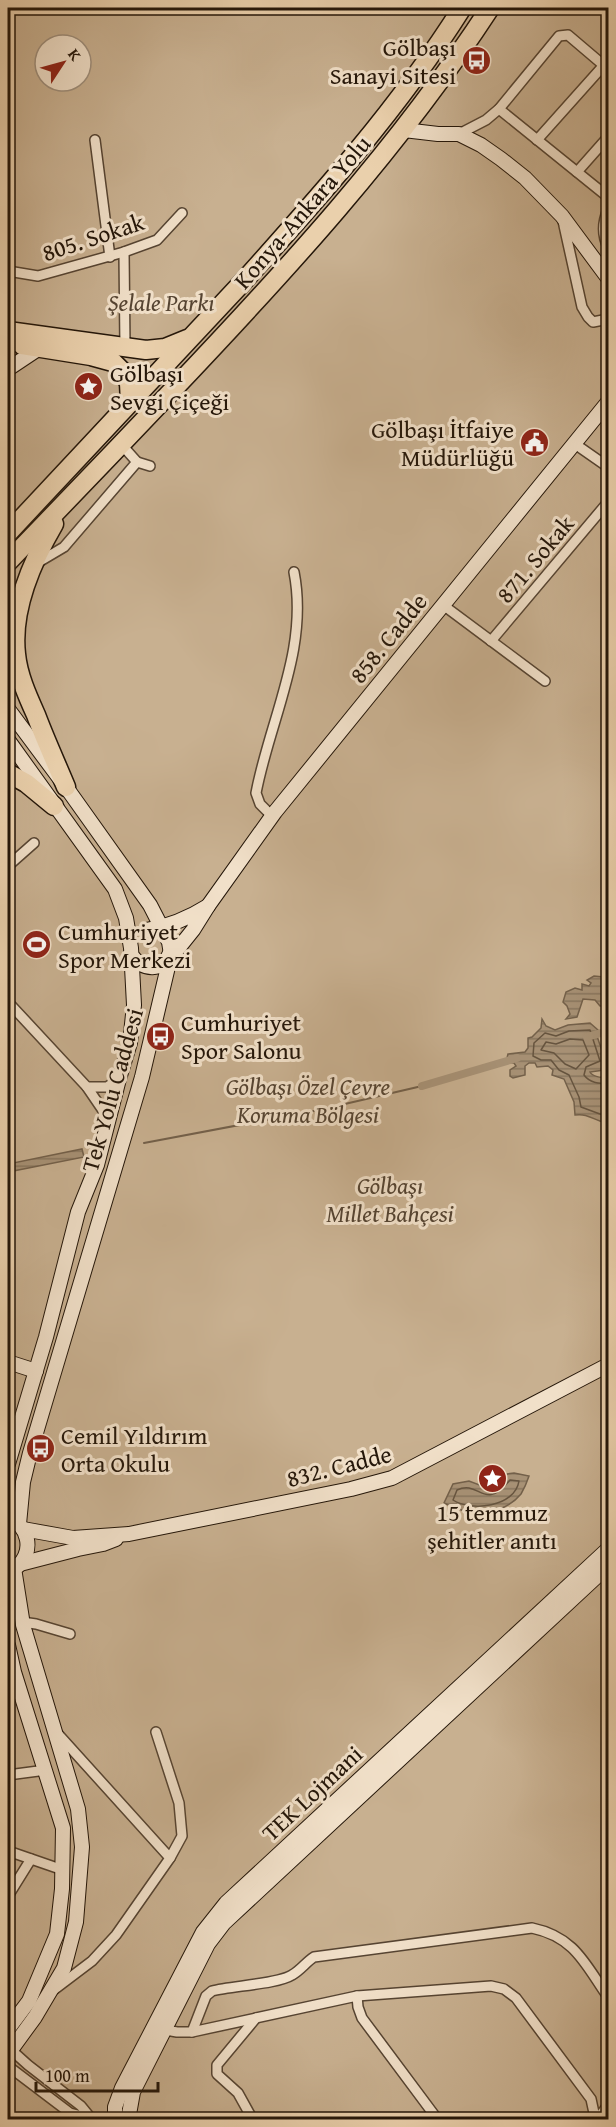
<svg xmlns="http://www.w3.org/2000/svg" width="616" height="2127" viewBox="0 0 616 2127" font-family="'Gentium Book Plus',serif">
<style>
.green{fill:#c8b090;stroke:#76634c;stroke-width:1.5;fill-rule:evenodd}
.water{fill:url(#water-rules);stroke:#73604a;stroke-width:1.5}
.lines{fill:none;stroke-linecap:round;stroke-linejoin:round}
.shore{stroke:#66543f;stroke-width:1.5}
.stream{stroke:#73604a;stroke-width:2}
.canal{stroke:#a79175;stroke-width:8}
.street-casing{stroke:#564432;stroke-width:12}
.secondary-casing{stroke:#241609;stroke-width:16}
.highway-casing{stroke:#241609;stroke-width:21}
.street{stroke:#f1e0c9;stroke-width:9}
.secondary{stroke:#f1e0c9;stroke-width:14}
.highway{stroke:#ead0ac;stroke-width:18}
.labels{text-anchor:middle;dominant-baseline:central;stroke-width:6;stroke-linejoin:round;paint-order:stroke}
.poi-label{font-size:24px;fill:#241609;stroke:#f1e0c9;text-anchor:start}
.street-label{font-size:24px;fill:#241609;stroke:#f1e0c9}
.park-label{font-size:24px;font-style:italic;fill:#554432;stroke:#f1e0c9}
</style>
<defs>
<pattern id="water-rules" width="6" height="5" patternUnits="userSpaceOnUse" patternTransform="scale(1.5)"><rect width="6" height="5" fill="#a79175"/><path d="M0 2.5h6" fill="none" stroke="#88755e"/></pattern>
</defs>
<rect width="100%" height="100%" fill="#ead0ac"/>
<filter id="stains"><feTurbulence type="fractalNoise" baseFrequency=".00333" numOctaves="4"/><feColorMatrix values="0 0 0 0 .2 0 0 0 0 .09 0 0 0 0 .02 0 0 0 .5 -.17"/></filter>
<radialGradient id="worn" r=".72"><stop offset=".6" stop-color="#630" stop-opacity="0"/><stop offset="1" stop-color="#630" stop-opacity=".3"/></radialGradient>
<path class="green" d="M 8,8 L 608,8 L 608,2119 L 8,2119 ZM 45,45 L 81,45 L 81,81 L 45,81 Z"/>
<g class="water">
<polygon points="608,975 608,1002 606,1006 600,1006 595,1000 583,999 577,1017 566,1019 570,1014 567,1006 563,1002 566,992 575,988 582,990 582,984 589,986 591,983 587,980 594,976 604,977"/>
<path d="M 542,1019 L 546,1026 L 555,1030 L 568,1025 L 590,1023 L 598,1030 L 597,1036 L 607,1066 L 604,1070 L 590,1072 C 592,1076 600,1078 605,1077 L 604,1075 L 608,1074 L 607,1123 C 594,1121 589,1113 575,1115 L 574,1102 L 564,1079 L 552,1075 L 553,1070 L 548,1066 L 537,1067 L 535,1063 L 529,1063 L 525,1066 L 525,1075 L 513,1078 L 510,1076 L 510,1070 L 516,1066 L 514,1063 L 506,1062 L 508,1054 L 525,1052 L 528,1048 L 528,1038 L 532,1037 L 541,1028 Z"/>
<polygon points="82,1149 84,1157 8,1172 8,1164"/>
<path d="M 514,1473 L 529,1476 C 527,1482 524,1489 521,1494 C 502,1517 468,1516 444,1503 L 453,1484 L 469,1481 L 490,1489 L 495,1487 L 507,1474 Z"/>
</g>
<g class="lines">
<g class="shore">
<polygon points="570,1039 583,1040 589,1055 576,1069 565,1064 554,1053 541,1050 546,1042 556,1044"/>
<path d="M 608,1081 C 601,1086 589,1082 584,1075 L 586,1067 L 600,1061 L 590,1030 L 569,1031 L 556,1036 L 545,1033 L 534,1043 L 533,1056 L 541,1060 L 551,1060 L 559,1070 L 569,1075 L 579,1097 L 581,1107 L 608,1117"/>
<path d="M 510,1480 L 519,1481 C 515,1507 471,1512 453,1500 L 457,1490 C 480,1479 483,1513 510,1480 Z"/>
</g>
<polyline class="stream" points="144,1143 319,1110 422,1086"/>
<g class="canal">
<polyline points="587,1037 608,1031"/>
<polyline points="422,1086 517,1058"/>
</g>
<defs>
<g id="street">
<polyline points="499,109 608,197"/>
<polyline points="459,134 486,120 499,109 559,36 568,35 608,69"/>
<polyline points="95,140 110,257"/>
<polyline points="537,140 604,65"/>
<polyline points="577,172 608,137"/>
<path d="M 608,209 C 603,221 602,235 608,247"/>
<polyline points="563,221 582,307 588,317 593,322 608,319"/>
<polyline points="124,252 125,347"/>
<polyline points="8,271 38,276 124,252 157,240 182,213"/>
<polyline points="575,444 608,467"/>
<polyline points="137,462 150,466"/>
<polyline points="37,563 64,547 137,462 121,444"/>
<polyline points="443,605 545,681"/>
<polyline points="491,641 608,502"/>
<path d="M 272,816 L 260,804 L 256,793 C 270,719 309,649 294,572"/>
<polyline points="8,866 34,843"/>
<polyline points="8,1002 87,1087"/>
<polyline points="108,1122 102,1109 87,1087 107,1087 119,1079"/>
<polyline points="22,1622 36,1624 70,1634"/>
<polyline points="156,1732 179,1803 182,1836 170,1858"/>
<polyline points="8,1775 46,1770"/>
<polyline points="8,1851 63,1870"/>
<polyline points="8,1896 31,1859"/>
<polyline points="55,1989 92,1961 116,1935 170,1858 58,1734"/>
<polyline points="357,1996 358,2007 362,2018 438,2120"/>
<polyline points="160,2029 177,2032 192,2032 357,1996 491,1986 504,1989 516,1998 591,2099 594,2113 593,2120"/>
<path d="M 192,2032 L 206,1996 L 212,1991 C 231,1986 278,1984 292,1975 C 301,1970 306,1962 314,1957 L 532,1928 C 575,1937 585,1964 608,1997"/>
<polyline points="8,2047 28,2065 81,2106 90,2117"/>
<polyline points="8,2066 70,2113 97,2120"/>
<polyline points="253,2120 238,2093 217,2074 217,2065 256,2018"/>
<polyline points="597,2120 608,2105"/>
</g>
<g id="secondary">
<polyline points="404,130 438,134 459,134 481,145 501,159 525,178 562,216 608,278"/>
<polyline points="8,369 44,345"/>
<polyline points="8,709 66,787 150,905 169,942 171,954 142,1077 30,1453 23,1482 19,1524"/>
<polyline points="8,740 115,889 126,918 131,948 134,1005 130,1043 119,1079 97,1165 78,1212 46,1337 8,1464"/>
<polyline points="208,906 275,812 608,402"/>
<path d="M 147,930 C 170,926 189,918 208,906 L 193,930 L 169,960"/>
<path d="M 132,956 C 144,971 162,972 170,953"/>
<polyline points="8,1362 36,1371"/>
<path d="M 8,1518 C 29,1526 34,1550 18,1566"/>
<polyline points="23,1529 73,1538 129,1534 351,1489 392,1478 608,1365"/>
<polyline points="20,1564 78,1549 103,1544 116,1539"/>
<polyline points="8,1645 14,1672 63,1828 62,1889 57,1934 29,2001 8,2029"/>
<polyline points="8,2054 35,2017 64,1968 76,1922 82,1847 78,1809 23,1625 14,1568"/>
<polyline points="115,2120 115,2107 122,2088 203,1932 226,1903 608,1549"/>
<polyline points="128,2120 133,2092 208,1944 224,1923 608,1566"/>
</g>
<g id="highway">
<polyline points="8,331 146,350 165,348 187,339"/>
<polyline points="22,345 91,356 113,362 122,371 129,383 130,403"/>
<path d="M 54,524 C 33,560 11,610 16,654 C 18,675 27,695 36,715 C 45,739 56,763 66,787"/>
<path d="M 8,533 C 85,450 164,367 241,284 C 320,196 399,108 462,8"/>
<path d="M 8,562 C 62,506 115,451 168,395 C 284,273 398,149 490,8"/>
<polyline points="8,773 26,783 54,806"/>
</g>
</defs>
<use href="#street" class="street-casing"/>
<use href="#secondary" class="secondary-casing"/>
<use href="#highway" class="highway-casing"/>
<use href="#street" class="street"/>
<use href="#secondary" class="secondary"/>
<use href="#highway" class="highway"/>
</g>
<defs>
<symbol id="bus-disc" viewBox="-11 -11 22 22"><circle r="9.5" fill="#8f2418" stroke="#f1e0c9"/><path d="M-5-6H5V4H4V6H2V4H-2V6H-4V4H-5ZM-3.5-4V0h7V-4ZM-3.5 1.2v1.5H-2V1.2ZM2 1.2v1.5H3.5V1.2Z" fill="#fff"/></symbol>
<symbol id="sight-disc" viewBox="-11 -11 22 22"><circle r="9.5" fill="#8f2418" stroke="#f1e0c9"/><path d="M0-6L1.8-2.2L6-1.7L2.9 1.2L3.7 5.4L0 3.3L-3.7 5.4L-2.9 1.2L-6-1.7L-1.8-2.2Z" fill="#fff"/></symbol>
<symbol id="civic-disc" viewBox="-11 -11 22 22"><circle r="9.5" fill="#8f2418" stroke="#f1e0c9"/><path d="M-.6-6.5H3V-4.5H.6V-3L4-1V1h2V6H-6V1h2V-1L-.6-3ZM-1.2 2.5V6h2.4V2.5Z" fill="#fff"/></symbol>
<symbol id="stadium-disc" viewBox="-11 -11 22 22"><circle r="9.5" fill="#8f2418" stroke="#f1e0c9"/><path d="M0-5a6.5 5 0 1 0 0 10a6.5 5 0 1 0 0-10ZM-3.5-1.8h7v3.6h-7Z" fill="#fff"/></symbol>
</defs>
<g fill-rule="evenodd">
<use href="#bus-disc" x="460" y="44" width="33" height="33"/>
<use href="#sight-disc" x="72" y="370" width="33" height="33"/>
<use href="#civic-disc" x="518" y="426" width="33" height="33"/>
<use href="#stadium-disc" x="20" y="928" width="33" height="33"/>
<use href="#bus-disc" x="144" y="1020" width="33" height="33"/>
<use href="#bus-disc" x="24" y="1432" width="33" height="33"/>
<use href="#sight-disc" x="476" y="1462" width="33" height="33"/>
</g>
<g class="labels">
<g class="poi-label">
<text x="456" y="47" text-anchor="end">Gölbaşı<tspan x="456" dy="28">Sanayi Sitesi</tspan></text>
<text x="110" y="373">Gölbaşı<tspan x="110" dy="28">Sevgi Çiçeği</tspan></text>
<text x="514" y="429" text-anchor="end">Gölbaşı İtfaiye<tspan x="514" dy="28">Müdürlüğü</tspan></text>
<text x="58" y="931">Cumhuriyet<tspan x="58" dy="28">Spor Merkezi</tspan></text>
<text x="181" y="1022">Cumhuriyet<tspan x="181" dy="28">Spor Salonu</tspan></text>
<text x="61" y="1435">Cemil Yıldırım<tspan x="61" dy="28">Orta Okulu</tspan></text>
<text x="492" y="1512" text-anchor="middle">15 temmuz<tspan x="492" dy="28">şehitler anıtı</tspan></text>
</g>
<g class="street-label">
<text transform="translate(302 212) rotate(-49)">Konya-Ankara Yolu</text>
<text transform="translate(93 237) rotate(-18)">805. Sokak</text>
<text transform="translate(535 559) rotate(-50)">871. Sokak</text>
<text transform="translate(388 638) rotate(-51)">858. Cadde</text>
<text transform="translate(112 1090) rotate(-74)">Tek Yolu Caddesi</text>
<text transform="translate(339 1466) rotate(-14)">832. Cadde</text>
<text transform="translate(312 1793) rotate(-43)">TEK Lojmani</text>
</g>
<g class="park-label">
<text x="161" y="302">Şelale Parkı</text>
<text x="308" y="1086">Gölbaşı Özel Çevre<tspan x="308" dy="28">Koruma Bölgesi</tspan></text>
<text x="390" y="1185">Gölbaşı<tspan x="390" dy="28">Millet Bahçesi</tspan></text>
</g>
</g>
<rect width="616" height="2127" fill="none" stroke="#ead0ac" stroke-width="30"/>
<rect x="9" y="9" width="598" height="2109" fill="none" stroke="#241609" stroke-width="3"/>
<rect x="15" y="15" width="586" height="2097" fill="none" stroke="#241609" stroke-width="1.5"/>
<g transform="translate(63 63) rotate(54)"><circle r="28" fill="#f1e0c9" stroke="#9f8f7c" stroke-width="1.5"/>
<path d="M0-4.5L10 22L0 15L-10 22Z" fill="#8f2418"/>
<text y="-9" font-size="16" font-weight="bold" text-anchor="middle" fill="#241609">K</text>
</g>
<path d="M36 2082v9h122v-9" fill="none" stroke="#241609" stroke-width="3"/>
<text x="45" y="2082" font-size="18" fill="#241609" stroke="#f1e0c9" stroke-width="4.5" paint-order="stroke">100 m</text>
<rect width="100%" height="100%" filter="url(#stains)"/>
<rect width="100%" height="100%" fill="url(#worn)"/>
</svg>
